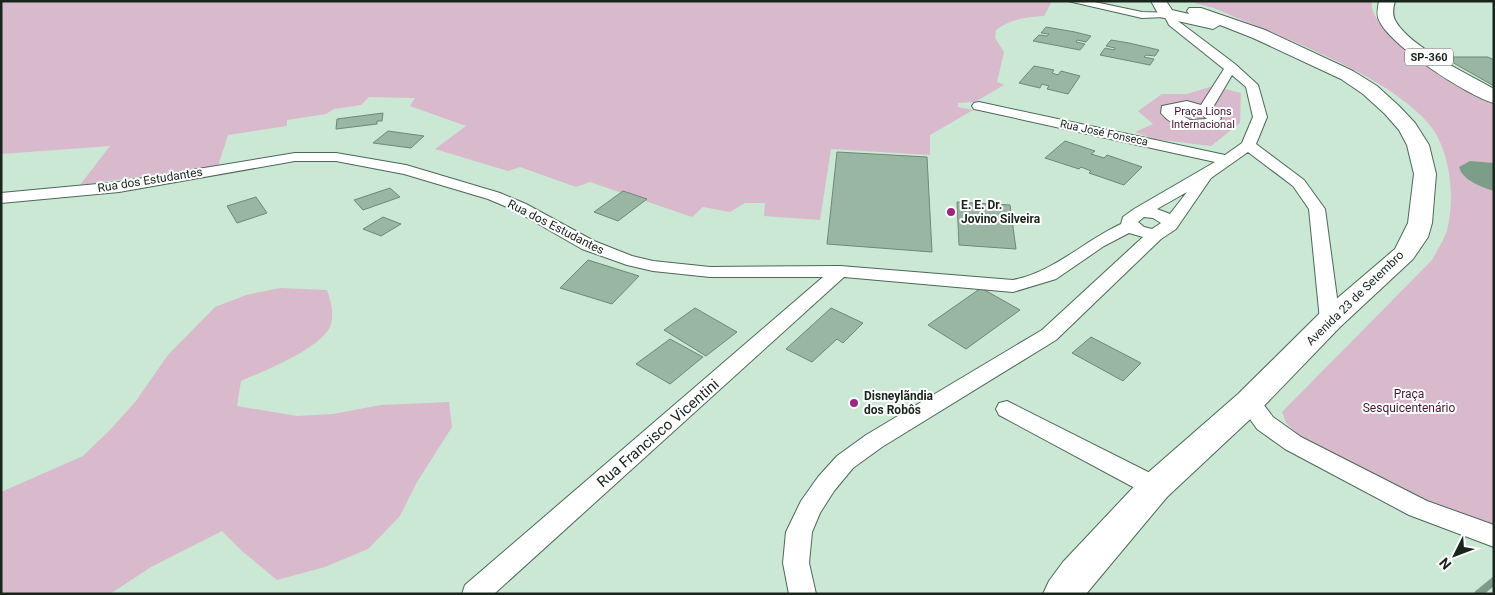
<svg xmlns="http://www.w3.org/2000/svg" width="1495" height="595" viewBox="0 0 1495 595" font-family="Roboto,sans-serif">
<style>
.green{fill:#d9b9cc}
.water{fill:#7c9d88}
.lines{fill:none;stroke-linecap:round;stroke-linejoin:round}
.stream{stroke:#7c9d88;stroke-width:8}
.building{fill:#99b6a3;stroke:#6d8877}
.street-casing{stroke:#4d6857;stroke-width:2}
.secondary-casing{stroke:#4d6857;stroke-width:2}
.primary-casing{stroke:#4d6857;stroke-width:2}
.street{fill:#fff;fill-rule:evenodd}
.secondary{fill:#fff;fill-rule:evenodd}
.primary{fill:#fff;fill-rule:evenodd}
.poi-dot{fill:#a0267d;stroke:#fff;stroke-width:2}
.labels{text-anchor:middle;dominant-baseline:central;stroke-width:4;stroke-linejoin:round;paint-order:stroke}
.shield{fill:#fff;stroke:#5d6660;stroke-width:1}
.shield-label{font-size:11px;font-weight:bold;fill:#18241c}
.far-park-label{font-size:11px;fill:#441835;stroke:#fff}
.far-street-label{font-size:11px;fill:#18241c;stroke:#fff}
.street-label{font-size:12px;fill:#18241c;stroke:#fff}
.poi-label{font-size:12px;font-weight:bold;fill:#18241c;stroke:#fff;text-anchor:start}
.park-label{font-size:12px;fill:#441835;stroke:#fff}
.near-street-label{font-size:15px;fill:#18241c;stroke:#fff}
</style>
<rect width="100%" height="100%" fill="#cae8d4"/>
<g class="green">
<path d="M 1,1 L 1052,1 L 1044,16 C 1026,17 1010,19 996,30 L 995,38 L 1004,52 L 997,82 L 1004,85 L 975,102 L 958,103 L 958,107 L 973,110 L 930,135 L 930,155 L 831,149 L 820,220 L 764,216 L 765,203 L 745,203 L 730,212 L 703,207 L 692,217 L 590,182 L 576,187 L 520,167 L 508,171 L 435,149 L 466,126 L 410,106 L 415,98 L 369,97 L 361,105 L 334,109 L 326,114 L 287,120 L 287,126 L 228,135 L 218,166 L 80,185 L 110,146 L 1,154 Z"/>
<path d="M 1196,1 L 1372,1 C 1366,35 1467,86 1494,102 L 1494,526 L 1465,517 L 1377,479 L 1301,437 L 1286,423 L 1282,412 L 1432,260 C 1438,249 1446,237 1448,226 C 1455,195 1450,149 1429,124 C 1384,72 1277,36 1214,8 L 1195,3 Z"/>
<polygon points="1213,86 1241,93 1240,123 1211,146 1154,139 1135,132 1153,124 1138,111 1162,94 1187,94"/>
<path d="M 280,288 L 327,290 C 331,301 334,313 331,324 C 325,347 262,372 241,381 L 237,406 L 297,416 L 333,414 L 381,405 L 449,402 L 452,427 L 417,482 L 400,516 L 368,549 L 325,567 L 277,580 L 242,551 L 222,531 L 151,567 L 110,594 L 1,594 L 1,492 L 83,456 L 111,429 L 136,401 L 168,355 L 215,307 L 246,295 Z"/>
</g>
<path class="water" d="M 1470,161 L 1494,163 L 1494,191 C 1482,187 1463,181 1459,167 Z"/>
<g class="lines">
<polyline class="stream" points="1478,594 1494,581"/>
</g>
<g class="building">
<polygon points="1046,27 1075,32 1091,36 1086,42 1077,40 1076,42 1085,44 1080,50 1033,41 1039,35 1047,36 1049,34 1041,33"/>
<polygon points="1111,40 1129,43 1159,50 1155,56 1146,55 1144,57 1154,59 1150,65 1100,55 1105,48 1114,50 1115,48 1106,46"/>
<polygon points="1443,57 1488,57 1494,60 1494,86"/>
<polygon points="1034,66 1054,70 1052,73 1058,75 1061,71 1080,76 1068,94 1047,89 1049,86 1042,84 1040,88 1019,83"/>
<polygon points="383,113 382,121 377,121 377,124 336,129 337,119"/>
<polygon points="388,131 424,136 411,148 373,143"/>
<polygon points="1065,141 1095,151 1091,154 1104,158 1107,155 1142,167 1124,185 1089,173 1091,171 1081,167 1079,169 1045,158"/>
<polygon points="837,152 927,157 932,252 827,244"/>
<polygon points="390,188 400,197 363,210 354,200"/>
<polygon points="623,191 647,199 618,221 594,212"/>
<polygon points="256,197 267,213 237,223 227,206"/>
<polygon points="957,202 1010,205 1016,249 959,245"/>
<polygon points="383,217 401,224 381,236 363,229"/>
<polygon points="588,260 639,276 612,304 560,288"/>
<polygon points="981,288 1020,310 966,349 928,325"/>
<polygon points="695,308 737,332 706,356 664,330"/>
<polygon points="831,308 863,323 843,343 837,339 812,362 786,349"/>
<polygon points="1091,337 1141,363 1123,381 1072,353"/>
<polygon points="670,339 703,357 670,384 636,364"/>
</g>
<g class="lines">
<defs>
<g id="street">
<path d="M 1068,1 L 1090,1 L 1142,12 L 1174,13 L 1178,21 L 1235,64 L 1258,85 L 1267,117 L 1256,144 L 1304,180 L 1325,209 L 1340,320 L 1337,324 L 1330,326 L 1323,324 L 1320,320 L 1309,209 L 1293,186 L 1248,152 L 1211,178 L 1176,229 L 1161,239 L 1056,340 L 882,447 L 853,468 L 834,491 L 820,513 L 812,532 L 809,563 L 816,594 L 789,594 L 783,563 L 786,532 L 801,501 L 818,477 L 837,456 L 866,435 L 1042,330 L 1143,237 L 1129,233 L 1104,246 L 1056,279 L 1013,292 L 844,277 L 494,594 L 462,594 L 465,585 L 823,277 L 710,277 L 653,271 L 627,265 L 582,249 L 514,210 L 488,199 L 404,174 L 336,161 L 295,161 L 119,192 L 1,203 L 1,193 L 119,182 L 295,153 L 336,153 L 406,165 L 500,193 L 526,204 L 594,241 L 632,256 L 653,261 L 710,267 L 840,266 L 1013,280 C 1054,272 1084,241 1121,224 L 1123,217 L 1134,209 L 1215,162 L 979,110 L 974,109 L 972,106 L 974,103 L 979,102 L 1225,155 L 1242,143 L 1253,117 L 1246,87 L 1232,75 L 1212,109 L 1221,118 L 1217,125 C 1198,131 1174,130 1161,113 L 1162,106 L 1187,101 L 1201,105 L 1224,69 L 1169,25 L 1165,17 L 1142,18 ZM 1187,109 L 1200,113 L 1207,119 L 1190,120 L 1174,111 ZM 1187,192 L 1170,214 L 1157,209 ZM 1144,217 L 1153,218 L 1161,223 L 1152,229 L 1144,227 L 1138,222 Z"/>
<polygon points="1249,394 1257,396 1273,417 1301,437 1427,501 1494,525 1494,547 1409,515 1285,449 1257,429 1238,402 1241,396"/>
<polygon points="1007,401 1164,480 1167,487 1164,494 1155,497 1146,494 999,415 996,409 999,403"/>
</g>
<polygon id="secondary" points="1151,1 1166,1 1172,10 1189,14 1187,11 1189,8 1201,8 1265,30 1353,71 1377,86 1399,106 1415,123 1429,145 1436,174 1432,223 1428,237 1413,259 1340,327 1260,410 1167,497 1086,594 1043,594 1049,581 1063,562 1143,477 1238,394 1320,313 1395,249 1408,223 1414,174 1407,145 1399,130 1385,114 1363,94 1341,79 1253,38 1220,25 1213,29 1160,17"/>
<path id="primary" d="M 1379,1 L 1395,1 C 1393,8 1392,14 1395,20 C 1408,46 1468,74 1494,89 L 1494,103 C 1468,96 1389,45 1379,20 C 1376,14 1378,8 1379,1 Z"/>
</defs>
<use href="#street" class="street-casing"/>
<use href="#secondary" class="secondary-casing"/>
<use href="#primary" class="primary-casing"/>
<use href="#street" class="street"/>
<use href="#secondary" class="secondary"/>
<use href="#primary" class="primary"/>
</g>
<g class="poi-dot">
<circle cx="951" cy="212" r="5"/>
<circle cx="854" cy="403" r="5"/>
</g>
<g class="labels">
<rect class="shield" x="1405" y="48.5" width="48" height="17" rx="4"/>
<g class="shield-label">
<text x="1429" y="57">SP-360</text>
</g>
<g class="far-park-label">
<text x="1203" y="111">Praça Lions<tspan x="1203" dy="13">Internacional</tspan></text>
</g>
<g class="far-street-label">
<text transform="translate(1104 133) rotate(12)">Rua José Fonseca</text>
</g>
<g class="street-label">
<text transform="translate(150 180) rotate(-9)">Rua dos Estudantes</text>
<text transform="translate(556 227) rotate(27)">Rua dos Estudantes</text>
<text transform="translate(1355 298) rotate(-44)">Avenida 23 de Setembro</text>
</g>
<g class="poi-label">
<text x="961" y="205">E. E. Dr.<tspan x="961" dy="14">Jovino Silveira</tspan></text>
<text x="864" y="396">Disneylãndia<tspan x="864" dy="14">dos Robôs</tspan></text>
</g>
<g class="park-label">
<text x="1409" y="394">Praça<tspan x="1409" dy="14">Sesquicentenário</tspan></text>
</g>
<g class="near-street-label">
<text transform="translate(658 433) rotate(-41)">Rua Francisco Vicentini</text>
</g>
</g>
<rect width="1495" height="595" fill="none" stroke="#18241c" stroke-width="5"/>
<g transform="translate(1455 555) rotate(228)" stroke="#ffffff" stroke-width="4" paint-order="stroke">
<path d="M0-4L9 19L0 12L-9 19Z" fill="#18241c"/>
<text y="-8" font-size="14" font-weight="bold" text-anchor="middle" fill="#18241c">N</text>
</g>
</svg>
